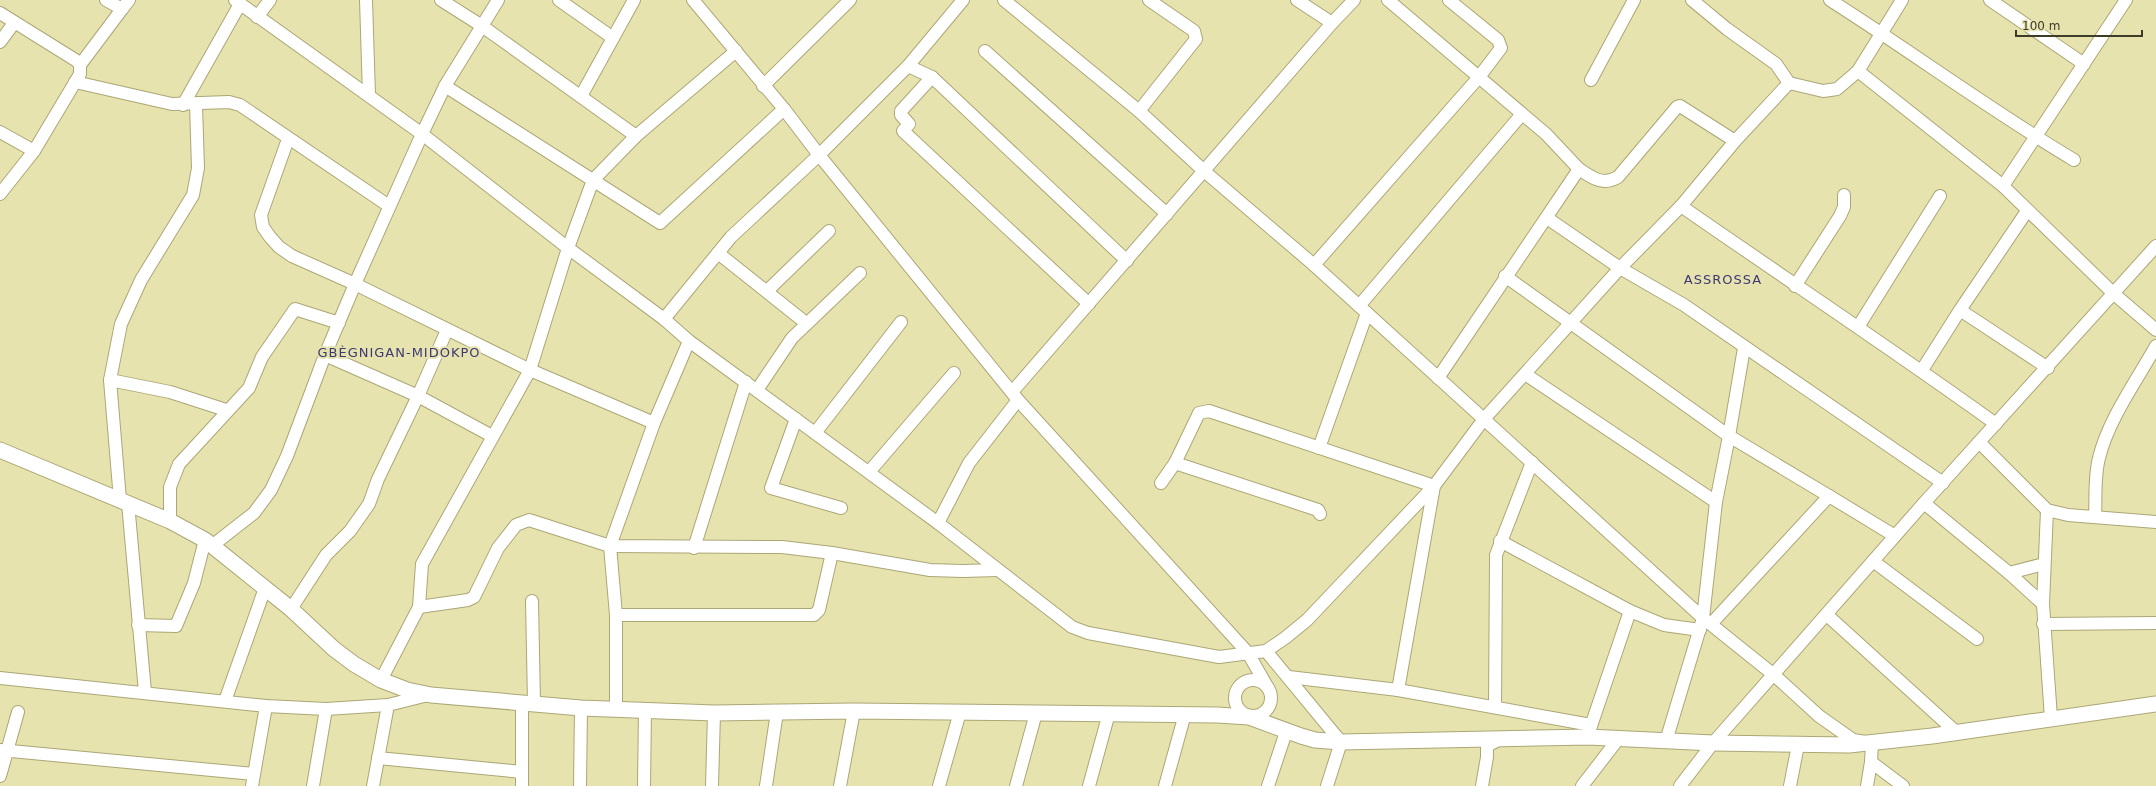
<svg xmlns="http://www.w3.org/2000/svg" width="2156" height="786" viewBox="0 0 2156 786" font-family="'DejaVu Sans',sans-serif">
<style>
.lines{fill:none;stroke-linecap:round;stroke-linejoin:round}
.minor-casing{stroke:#aba776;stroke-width:14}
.major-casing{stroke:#aba776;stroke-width:17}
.minor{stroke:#fff;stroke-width:12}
.major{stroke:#fff;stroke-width:15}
.labels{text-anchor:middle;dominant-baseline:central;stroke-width:4;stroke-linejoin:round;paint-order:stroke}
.quarter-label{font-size:13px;letter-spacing:1px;fill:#3c3874;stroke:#e7e3af}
</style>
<rect width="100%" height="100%" fill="#e7e3af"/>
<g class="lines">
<defs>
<g id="minor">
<polyline points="106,0 122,9 129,0"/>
<polyline points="235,0 422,134 568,248 664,319 689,341 938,523 1072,627 1088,633 1219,657 1266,651 1285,638 1307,620 1434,486 1484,419 1620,268 1681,206 1735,141 1789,83"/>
<polyline points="366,0 369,95"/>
<polyline points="441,0 482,26 636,136"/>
<polyline points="559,0 613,38"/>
<polyline points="693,0 784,109 819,155 1018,400 1248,653 1268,688"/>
<polyline points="1004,0 1139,111 1204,171 1314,265 1703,618 1716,502 1525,374"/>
<polyline points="1297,0 1332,23"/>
<polyline points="1388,0 1546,134 1579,169 1438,378"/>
<polyline points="1692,0 1727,29 1776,64 1789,83 1823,91 1837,89 1858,71 2003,186 2113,293 2156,330"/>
<path d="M 1830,0 C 1912,52 1990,110 2074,160"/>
<polyline points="1990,0 2084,64"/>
<polyline points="0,13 77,61 80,65 80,74 34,151 0,194"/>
<polyline points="257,17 270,0"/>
<polyline points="0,42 14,23"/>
<polyline points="985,51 1167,214"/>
<polyline points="80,65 122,9"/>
<polyline points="908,66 932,77 1127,261"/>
<polyline points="1858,71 1902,0"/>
<polyline points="932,77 901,111 901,115 909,124 903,131 1089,304"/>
<polyline points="1591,80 1634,0"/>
<polyline points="75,82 172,104 229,102 240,105 389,206"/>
<polyline points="445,86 660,223 784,109"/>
<polyline points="763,86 850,0"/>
<polyline points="581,96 634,0"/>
<polyline points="183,105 240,4"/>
<polyline points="1139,111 1196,39 1194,31 1149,0"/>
<polyline points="0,132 34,151"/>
<polyline points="288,139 261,215 263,227 270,237 279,247 292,256 355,284 530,370 654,423"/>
<path d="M 1579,169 C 1592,178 1603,186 1618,177 L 1677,107 L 1680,106 L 1735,141"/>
<polyline points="2003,186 2126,0"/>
<path d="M 1681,206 C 1786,279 1892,349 1996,424"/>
<polyline points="1547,218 1620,268 1684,305 1943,483"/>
<polyline points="718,253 806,323"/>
<polyline points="1314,265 1479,77 1501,48 1498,40 1449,0"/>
<polyline points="1505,276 1729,436 1744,348"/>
<polyline points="1795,286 1840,216 1844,207 1844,195"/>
<polyline points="767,291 829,231"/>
<polyline points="1359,306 1522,114"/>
<polyline points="1960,310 2048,368"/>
<polyline points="664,319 731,237 819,155 908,66 963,0"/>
<polyline points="1858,327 1940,196"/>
<polyline points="325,355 418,396 492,436"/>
<polyline points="1922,370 1960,310 2027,211"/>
<polyline points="110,380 170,392 226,410"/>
<polyline points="757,390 792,338 860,273"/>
<polyline points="1012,392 1332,23 1354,0"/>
<polyline points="796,419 771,488 841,508"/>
<polyline points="815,433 901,322"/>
<polyline points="1979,442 2047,510 2068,515 2156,522"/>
<polyline points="1319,448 1367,313"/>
<polyline points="1175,463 1318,510 1320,514"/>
<polyline points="869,472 954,373"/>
<polyline points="1161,483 1175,463 1199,413 1209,411 1434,486 1398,690"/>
<polyline points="120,500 110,380 121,324 141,280 193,195 198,168 196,105"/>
<polyline points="1716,502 1729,436 1829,496"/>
<polyline points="128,503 145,692"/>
<polyline points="1924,503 2009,573 2043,604"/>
<polyline points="2047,510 2043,604 2051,718"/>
<path d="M 2095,517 C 2096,498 2094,477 2099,458 C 2108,420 2137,380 2156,346"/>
<polyline points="170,521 170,487 179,464 249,388 262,357 295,309 339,323"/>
<polyline points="938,523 969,463 1018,400"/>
<polyline points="1500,541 1630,611"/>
<polyline points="213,545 254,513 271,490 287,456 325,355 355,284 422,134 445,86 498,0"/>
<polyline points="694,548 746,382"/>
<polyline points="1873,561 1977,639"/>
<polyline points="2009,573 2044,564"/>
<polyline points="532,601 534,703"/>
<polyline points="419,607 468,600 474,597 498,548 516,525 529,520 610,546 782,547 832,553 930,570 963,571 998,570"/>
<polyline points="291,609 326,555 350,531 369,504 378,479 418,396 447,330"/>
<polyline points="616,615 814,615 819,610 832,553"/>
<polyline points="1827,615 1956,732"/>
<polyline points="1711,624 1829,496 1895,536"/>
<polyline points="2043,624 2156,623"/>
<polyline points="138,625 176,626 194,583 205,540"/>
<polyline points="1266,651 1341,742 1327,786"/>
<polyline points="1289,677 1398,690 1591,725"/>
<polyline points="0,678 266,706 326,709 388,705 428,695"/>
<circle cx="1253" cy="698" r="18"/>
<polyline points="381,680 419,607 422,564 530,370 568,248 593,180 636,136 736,51"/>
<polyline points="225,701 265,588"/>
<polyline points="1495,707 1496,555 1532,462"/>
<polyline points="616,709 616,615 610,546 654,423 689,341"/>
<polyline points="1589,732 1630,611 1664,625 1700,630"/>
<polyline points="1666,741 1703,618 1774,675 1819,716 1853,740 1872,743 1871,762 1867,786"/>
<polyline points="0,750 254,774"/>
<polyline points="378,758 522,772"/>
<polyline points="1871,762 1903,786"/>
<polyline points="0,776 18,712"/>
<polyline points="252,786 266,706"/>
<polyline points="313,786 326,709"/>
<polyline points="373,786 388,705"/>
<polyline points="522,786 522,702"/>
<polyline points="580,786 581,708"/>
<polyline points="644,786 645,711"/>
<polyline points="712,786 714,713"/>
<polyline points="766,786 777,712"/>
<polyline points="840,786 854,711"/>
<polyline points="939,786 960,712"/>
<polyline points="1016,786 1036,713"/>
<polyline points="1089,786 1109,713"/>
<polyline points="1165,786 1185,714"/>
<polyline points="1268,786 1286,732"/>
<polyline points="1482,786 1487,757 1487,746 1500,739"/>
<polyline points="1582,786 1619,738"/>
<polyline points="1680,786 1713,743 1924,503 2156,246"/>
<polyline points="1790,786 1798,745"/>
</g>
<polyline id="major" points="0,450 170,521 205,540 291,609 334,649 354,664 381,680 407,690 431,695 581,708 714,713 854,711 1217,715 1249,717 1301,736 1315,740 1341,742 1588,737 1713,743 1849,745 1932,736 2156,704"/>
</defs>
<use href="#minor" class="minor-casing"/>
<use href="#major" class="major-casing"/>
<use href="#minor" class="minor"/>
<use href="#major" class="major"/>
</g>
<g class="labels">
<g class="quarter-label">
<text x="1723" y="279">ASSROSSA</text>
<text x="399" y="352">GBÈGNIGAN-MIDOKPO</text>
</g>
</g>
<path d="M2016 30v6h126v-6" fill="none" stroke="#3e3c28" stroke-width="2"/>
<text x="2022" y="30" font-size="12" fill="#3e3c28" stroke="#e7e3af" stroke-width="3" paint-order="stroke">100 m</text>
</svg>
